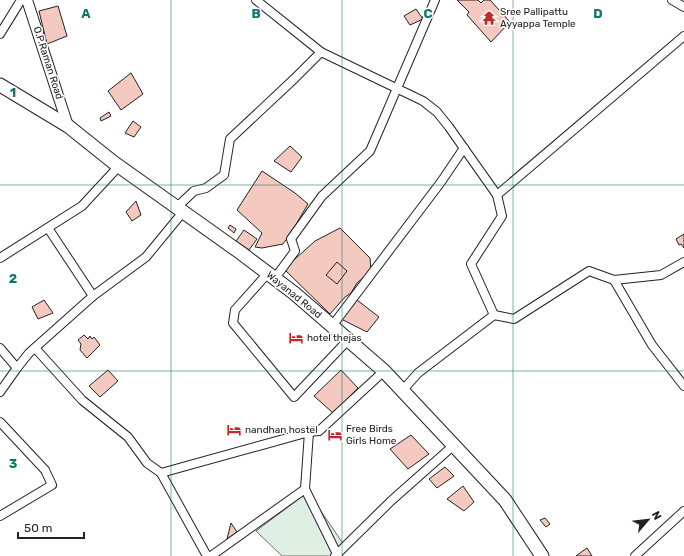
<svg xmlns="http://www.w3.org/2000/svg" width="684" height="556" viewBox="0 0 684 556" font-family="Rubik,sans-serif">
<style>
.green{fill:#e0efe3;stroke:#6f6f6f}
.building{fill:#f3c9c0;stroke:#222}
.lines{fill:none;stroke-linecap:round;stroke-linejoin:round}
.minor-casing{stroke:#222;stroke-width:10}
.tertiary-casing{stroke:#222;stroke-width:12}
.primary-casing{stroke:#222;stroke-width:15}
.minor{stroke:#fff;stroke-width:8}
.tertiary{stroke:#fff;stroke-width:10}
.primary{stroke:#fff;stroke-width:13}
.grid{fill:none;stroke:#0f766e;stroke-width:1;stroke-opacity:0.55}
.labels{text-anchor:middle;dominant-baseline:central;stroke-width:3;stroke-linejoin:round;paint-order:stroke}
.poi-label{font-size:10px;fill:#222;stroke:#fff;text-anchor:start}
.street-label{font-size:10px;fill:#222;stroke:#fff}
.grid-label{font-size:13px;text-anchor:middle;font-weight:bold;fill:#0f766e;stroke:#fff;stroke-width:3;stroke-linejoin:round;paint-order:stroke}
</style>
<rect width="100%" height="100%" fill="#fff"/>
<polygon class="green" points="308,492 344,545 332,556 282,556 256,531"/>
<g class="building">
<polygon points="457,0 478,0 481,3 484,0 490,0 510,22 491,42 467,15 469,12"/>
<polygon points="58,6 67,36 47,44 39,11"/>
<polygon points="416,9 423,19 410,25 404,16"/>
<polygon points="131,73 143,94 121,110 108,91"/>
<polygon points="109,112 111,116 101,121 100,118"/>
<polygon points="133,121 141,127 134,137 125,133"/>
<polygon points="290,146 302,157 291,172 274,161"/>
<polygon points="262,171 295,193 308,204 291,233 283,244 262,248 255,247 262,233 237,210"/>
<polygon points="136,201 141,215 132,221 126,212"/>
<polygon points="230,225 236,229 234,233 228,228"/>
<polygon points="340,228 370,258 371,271 357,283 351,293 345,297 330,314 284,269 315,241"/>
<polygon points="244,230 257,239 249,250 236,241"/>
<polygon points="684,234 684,248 681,244 679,245 676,239"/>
<polygon points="337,262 347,271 337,284 326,275"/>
<polygon points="44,300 53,313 38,319 32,307"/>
<polygon points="357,300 379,317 367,332 341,319"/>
<polygon points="84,335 88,339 90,336 92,339 94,337 100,345 87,358 80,350 81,344 78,340"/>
<polygon points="108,370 118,381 100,397 89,386"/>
<polygon points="341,370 358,388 333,413 314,396"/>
<polygon points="411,435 429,454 408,469 390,449"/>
<polygon points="445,467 454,476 437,488 429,479"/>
<polygon points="463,486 474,502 464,511 447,499"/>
<polygon points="545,518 550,524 546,527 540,520"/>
<polygon points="231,523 237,532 227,539"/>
<polygon points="587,548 592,556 576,556"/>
</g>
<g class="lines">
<defs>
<g id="minor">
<polyline points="256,0 321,52 423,101 437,112 449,127 497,195 502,216 471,264 494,315 418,373 402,391"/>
<polyline points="672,0 684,7"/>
<polyline points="0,34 21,0"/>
<polyline points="497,195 684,36"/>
<polyline points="177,207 194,191 206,188 224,175 230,139 294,79 321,52"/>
<polyline points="48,228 93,296"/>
<polyline points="0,258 82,206 119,166"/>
<polyline points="268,273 235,310 233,323 294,397 348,340"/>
<polyline points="275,278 295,251 291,239 322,196 370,151 435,0"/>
<polyline points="614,280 652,345 684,386"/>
<polyline points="494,315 514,319 589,271 614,280 661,275 684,262"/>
<polyline points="332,326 441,182 464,148"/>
<polyline points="0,348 17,368"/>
<polyline points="35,348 82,400 128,437 147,463 161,473 207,556"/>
<polyline points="0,392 17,368 29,353 93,296 146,257 183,212"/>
<polyline points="0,422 45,470 52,485 0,516"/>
<polyline points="309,432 319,431 384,371"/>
<polyline points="161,473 309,432 305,489 338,556"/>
<polyline points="211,556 305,489"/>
<polyline points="335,556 391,501 454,445"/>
<polyline points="635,556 684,511"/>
</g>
<polyline id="tertiary" points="27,0 68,126"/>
<polyline id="primary" points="0,85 68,126 113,162 241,253 294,293 384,371 505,500 542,556"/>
</defs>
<use href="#minor" class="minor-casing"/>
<use href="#tertiary" class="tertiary-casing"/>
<use href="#primary" class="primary-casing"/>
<use href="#minor" class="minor"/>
<use href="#tertiary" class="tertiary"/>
<use href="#primary" class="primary"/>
</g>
<path class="grid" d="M 171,0 L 171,556M 342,0 L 342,556M 513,0 L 513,556M 0,185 L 684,185M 0,371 L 684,371"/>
<defs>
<symbol id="temple-bare" viewBox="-9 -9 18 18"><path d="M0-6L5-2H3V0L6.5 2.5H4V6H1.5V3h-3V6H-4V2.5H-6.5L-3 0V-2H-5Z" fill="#c62828" stroke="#fff" stroke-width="2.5" paint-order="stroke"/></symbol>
<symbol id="hotel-bare" viewBox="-9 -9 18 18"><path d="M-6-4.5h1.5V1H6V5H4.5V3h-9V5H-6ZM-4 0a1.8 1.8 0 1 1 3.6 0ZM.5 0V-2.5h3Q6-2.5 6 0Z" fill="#c62828" stroke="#fff" stroke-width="2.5" paint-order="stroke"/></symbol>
</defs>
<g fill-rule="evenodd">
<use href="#temple-bare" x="479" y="8" width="20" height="20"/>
<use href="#hotel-bare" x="286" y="328" width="20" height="20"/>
<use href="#hotel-bare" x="224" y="420" width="20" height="20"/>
<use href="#hotel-bare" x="325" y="425" width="20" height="20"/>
</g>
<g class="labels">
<g class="poi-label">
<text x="500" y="12">Sree Pallipattu<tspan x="500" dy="12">Ayyappa Temple</tspan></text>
<text x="307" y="338">hotel thejas</text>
<text x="346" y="429">Free Birds<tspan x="346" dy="12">Girls Home</tspan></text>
<text x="245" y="430">nandhan hostel</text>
</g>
<g class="street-label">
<text transform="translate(48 63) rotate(72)">O.P.Raman Road</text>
<text transform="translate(294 295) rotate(39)">Wayanad Road</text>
</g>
</g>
<g class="grid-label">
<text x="86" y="18">A</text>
<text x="256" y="18">B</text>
<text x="428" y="18">C</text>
<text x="598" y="18">D</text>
<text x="13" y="97">1</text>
<text x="13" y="283">2</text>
<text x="13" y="468">3</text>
</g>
<g transform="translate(648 520) rotate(62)" stroke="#ffffff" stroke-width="3" paint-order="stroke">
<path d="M0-3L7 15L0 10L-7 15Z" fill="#222222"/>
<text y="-6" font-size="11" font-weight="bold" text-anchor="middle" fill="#222222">N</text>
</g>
<path d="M18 532v6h66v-6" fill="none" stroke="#222222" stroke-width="2"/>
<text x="24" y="532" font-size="12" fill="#222222" stroke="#ffffff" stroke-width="3" paint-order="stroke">50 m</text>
</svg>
